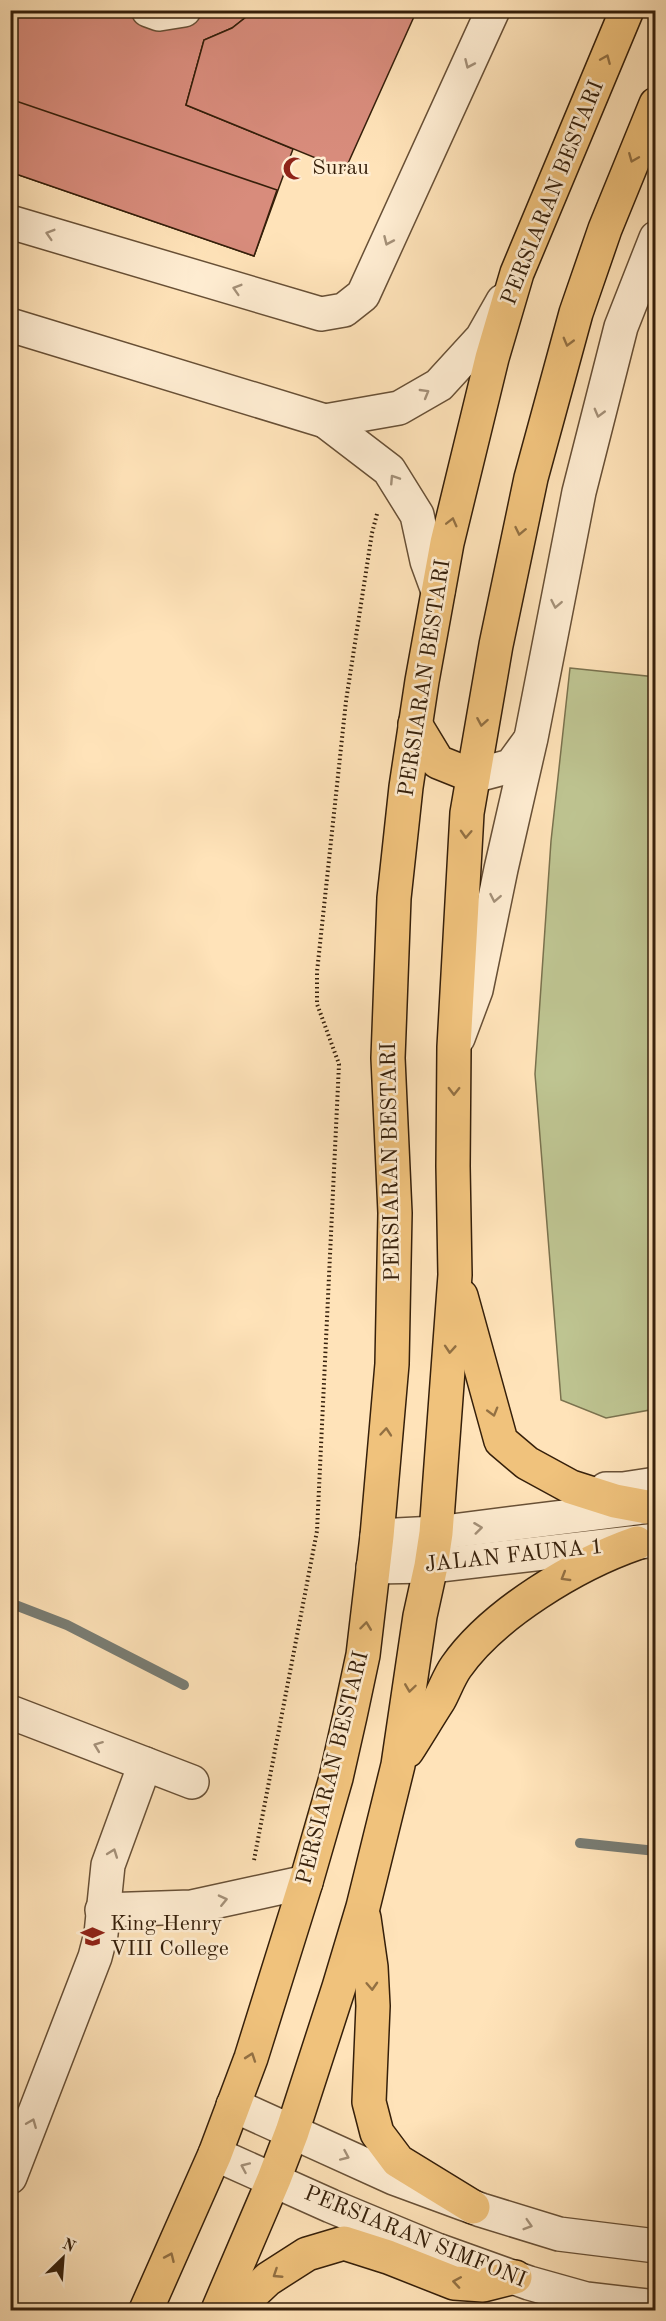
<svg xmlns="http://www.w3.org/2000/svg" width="666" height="2321" viewBox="0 0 666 2321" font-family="'Old Standard TT',serif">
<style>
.green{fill:#bec491;stroke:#7a724e;stroke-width:1.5}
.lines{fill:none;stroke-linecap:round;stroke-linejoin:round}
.stream{stroke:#797d74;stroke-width:10}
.building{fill:#d88c7c;stroke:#351f0a;stroke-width:1.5}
.minor-casing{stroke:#685036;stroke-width:36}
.major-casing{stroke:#351f0a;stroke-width:36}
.path{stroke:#351f0a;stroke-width:4;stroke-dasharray:1.5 3;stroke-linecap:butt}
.minor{stroke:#ffedd2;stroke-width:33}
.major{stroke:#f0c27c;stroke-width:33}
.oneway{stroke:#927043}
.oneway2{stroke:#a49078}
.labels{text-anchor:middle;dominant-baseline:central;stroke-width:5;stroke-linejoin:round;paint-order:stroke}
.poi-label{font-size:22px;fill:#351f0a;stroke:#ffedd2;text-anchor:start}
.street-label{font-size:22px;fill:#351f0a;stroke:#ffedd2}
</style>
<rect width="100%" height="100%" fill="#ffe3b9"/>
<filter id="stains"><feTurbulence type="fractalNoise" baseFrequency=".00333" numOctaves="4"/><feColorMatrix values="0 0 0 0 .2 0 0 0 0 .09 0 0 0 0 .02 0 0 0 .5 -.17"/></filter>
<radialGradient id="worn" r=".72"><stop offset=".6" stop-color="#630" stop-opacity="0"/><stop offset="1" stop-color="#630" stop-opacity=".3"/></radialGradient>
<polygon class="green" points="570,668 656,677 655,1409 606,1418 561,1400 535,1074 551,841"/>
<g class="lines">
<g class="stream">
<polyline points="10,1603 67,1625 184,1685"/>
<polyline points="580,1843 656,1851"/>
</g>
</g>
<g class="building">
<polygon points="10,10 255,10 232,28 204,40 186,105 293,149 254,256 10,172"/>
<polygon points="255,10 417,10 345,170 186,105 204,40 232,28"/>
<polygon points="10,99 277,190 254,256 10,172"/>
</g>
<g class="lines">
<defs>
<g id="minor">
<polyline points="148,10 159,14 184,10"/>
<polyline points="10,222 321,314 344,310 363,295 493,10"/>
<polyline points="10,325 325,421"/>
<polyline points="438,591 427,561 417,515 389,470 325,421 399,408 439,385 482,338 503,301"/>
<polyline points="473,776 511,766 530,740"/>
<polyline points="458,1038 476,990 501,869 531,738 579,492 621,327 656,238"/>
<polyline points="606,1489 623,1489 656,1484"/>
<polyline points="377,1536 436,1533 644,1507"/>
<polyline points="373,1567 431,1566 656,1540"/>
<polyline points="10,1712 192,1782"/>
<polyline points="102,1910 191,1907 306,1882"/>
<polyline points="233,2105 394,2178 481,2210 559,2234 656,2246"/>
<polyline points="215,2154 331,2206 437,2250 529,2283 586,2299 656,2307"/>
<polyline points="10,2177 95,1957 101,1934 108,1865 145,1764"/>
</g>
<g id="major">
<polyline points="415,724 438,762 473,776"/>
<polyline points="461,1296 501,1441 527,1463 571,1487 615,1501 647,1507"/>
<path d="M 407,1751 C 418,1734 428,1717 439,1700 C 445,1689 449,1677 456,1667 C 493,1614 576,1564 637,1543"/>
<polyline points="364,1918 371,1967 373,2006 369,2102 377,2133 398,2161 473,2207"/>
<polyline points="146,2310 215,2154 251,2058 306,1882 336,1778 350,1716 363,1655 377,1536 392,1364 395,1213 388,1058 394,898 406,787 422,681 447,543 492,358 517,273 627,10"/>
<polyline points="218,2310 274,2179 292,2132 339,1987 363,1907 398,1765 420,1616 431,1566 436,1533 455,1275 453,1166 454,1047 467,813 496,645 531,478 576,313 605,229 656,104"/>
<polyline points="235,2310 268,2279 307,2254 344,2243 388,2257 454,2283 483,2285 515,2277"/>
</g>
</defs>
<use href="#minor" class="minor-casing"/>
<use href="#major" class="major-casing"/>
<polyline class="path" points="254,1860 317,1531 339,1064 317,1004 317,972 346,701 372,533 377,514"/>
<use href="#minor" class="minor"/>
<use href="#major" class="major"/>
</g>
<defs><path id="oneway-chevron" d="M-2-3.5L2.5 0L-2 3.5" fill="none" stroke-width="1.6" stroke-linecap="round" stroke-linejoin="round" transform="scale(1.5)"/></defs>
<g class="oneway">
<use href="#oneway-chevron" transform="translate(606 59) rotate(-67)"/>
<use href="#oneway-chevron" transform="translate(633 158) rotate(112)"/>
<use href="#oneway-chevron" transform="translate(568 342) rotate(105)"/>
<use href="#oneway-chevron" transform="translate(452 522) rotate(-76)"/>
<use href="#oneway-chevron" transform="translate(520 531) rotate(102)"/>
<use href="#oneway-chevron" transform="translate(482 722) rotate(100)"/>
<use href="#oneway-chevron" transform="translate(466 834) rotate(93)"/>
<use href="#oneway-chevron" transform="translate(454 1091) rotate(91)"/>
<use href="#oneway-chevron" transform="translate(450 1349) rotate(94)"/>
<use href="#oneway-chevron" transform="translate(493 1412) rotate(74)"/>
<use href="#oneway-chevron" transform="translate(386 1432) rotate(-85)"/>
<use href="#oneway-chevron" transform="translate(565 1577) rotate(149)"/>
<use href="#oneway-chevron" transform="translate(366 1626) rotate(-83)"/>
<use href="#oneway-chevron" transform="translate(410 1688) rotate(98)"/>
<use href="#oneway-chevron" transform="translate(372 1986) rotate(87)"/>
<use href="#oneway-chevron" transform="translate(251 2057) rotate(-71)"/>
<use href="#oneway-chevron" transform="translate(170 2257) rotate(-66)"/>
<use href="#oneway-chevron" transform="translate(277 2274) rotate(147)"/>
<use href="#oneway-chevron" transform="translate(457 2282) rotate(-171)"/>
</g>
<g class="oneway2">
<use href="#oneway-chevron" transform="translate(469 64) rotate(114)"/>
<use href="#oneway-chevron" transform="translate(50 234) rotate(-163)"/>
<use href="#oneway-chevron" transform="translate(388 241) rotate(114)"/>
<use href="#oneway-chevron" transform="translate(237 289) rotate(-163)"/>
<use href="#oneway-chevron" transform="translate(425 393) rotate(-30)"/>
<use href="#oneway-chevron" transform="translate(599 413) rotate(105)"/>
<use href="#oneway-chevron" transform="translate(394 479) rotate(-123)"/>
<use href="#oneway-chevron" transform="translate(556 604) rotate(101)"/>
<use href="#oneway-chevron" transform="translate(495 898) rotate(101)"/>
<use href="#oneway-chevron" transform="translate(478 1528) rotate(-7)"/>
<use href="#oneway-chevron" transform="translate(98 1746) rotate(-159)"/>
<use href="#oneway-chevron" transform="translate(113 1853) rotate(-70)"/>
<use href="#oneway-chevron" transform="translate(223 1900) rotate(-13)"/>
<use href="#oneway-chevron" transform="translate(32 2123) rotate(-68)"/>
<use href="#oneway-chevron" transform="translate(345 2156) rotate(24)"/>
<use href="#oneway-chevron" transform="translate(245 2167) rotate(-156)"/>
<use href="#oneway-chevron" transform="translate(528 2225) rotate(17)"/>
</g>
<defs>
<symbol id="mosque-bare" viewBox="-9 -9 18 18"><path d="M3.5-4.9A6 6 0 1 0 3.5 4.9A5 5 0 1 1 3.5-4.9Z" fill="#8f2418" stroke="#ffedd2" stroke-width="2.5" paint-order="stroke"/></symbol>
<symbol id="school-bare" viewBox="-9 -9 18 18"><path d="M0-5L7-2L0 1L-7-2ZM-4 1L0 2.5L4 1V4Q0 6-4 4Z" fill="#8f2418" stroke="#ffedd2" stroke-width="2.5" paint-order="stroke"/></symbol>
</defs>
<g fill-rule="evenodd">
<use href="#mosque-bare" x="278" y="152" width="33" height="33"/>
<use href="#school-bare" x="76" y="1920" width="33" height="33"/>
</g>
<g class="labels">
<g class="poi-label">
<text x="312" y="168">Surau</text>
<text x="110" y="1924">King Henry<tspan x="110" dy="25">VIII College</tspan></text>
</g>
<g class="street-label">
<text transform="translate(553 193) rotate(-68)">PERSIARAN BESTARI</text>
<text transform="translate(425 678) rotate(-81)">PERSIARAN BESTARI</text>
<text transform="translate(391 1162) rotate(-91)">PERSIARAN BESTARI</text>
<text transform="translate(514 1556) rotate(-6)">JALAN FAUNA 1</text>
<text transform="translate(333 1768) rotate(-76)">PERSIARAN BESTARI</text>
<text transform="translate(415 2237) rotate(22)">PERSIARAN SIMFONI</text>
</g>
</g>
<rect width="666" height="2321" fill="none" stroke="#ffe3b9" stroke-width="36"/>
<rect x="12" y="12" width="642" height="2297" fill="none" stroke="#351f0a" stroke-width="3"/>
<rect x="18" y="18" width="630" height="2285" fill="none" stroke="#351f0a" stroke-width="1.5"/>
<g transform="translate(63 2258) rotate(25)" stroke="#ffedd2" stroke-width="4.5" paint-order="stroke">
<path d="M0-4.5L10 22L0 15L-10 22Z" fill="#351f0a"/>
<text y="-9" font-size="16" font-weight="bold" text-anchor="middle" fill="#351f0a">N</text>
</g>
<rect width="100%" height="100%" filter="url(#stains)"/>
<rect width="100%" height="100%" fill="url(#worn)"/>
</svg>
